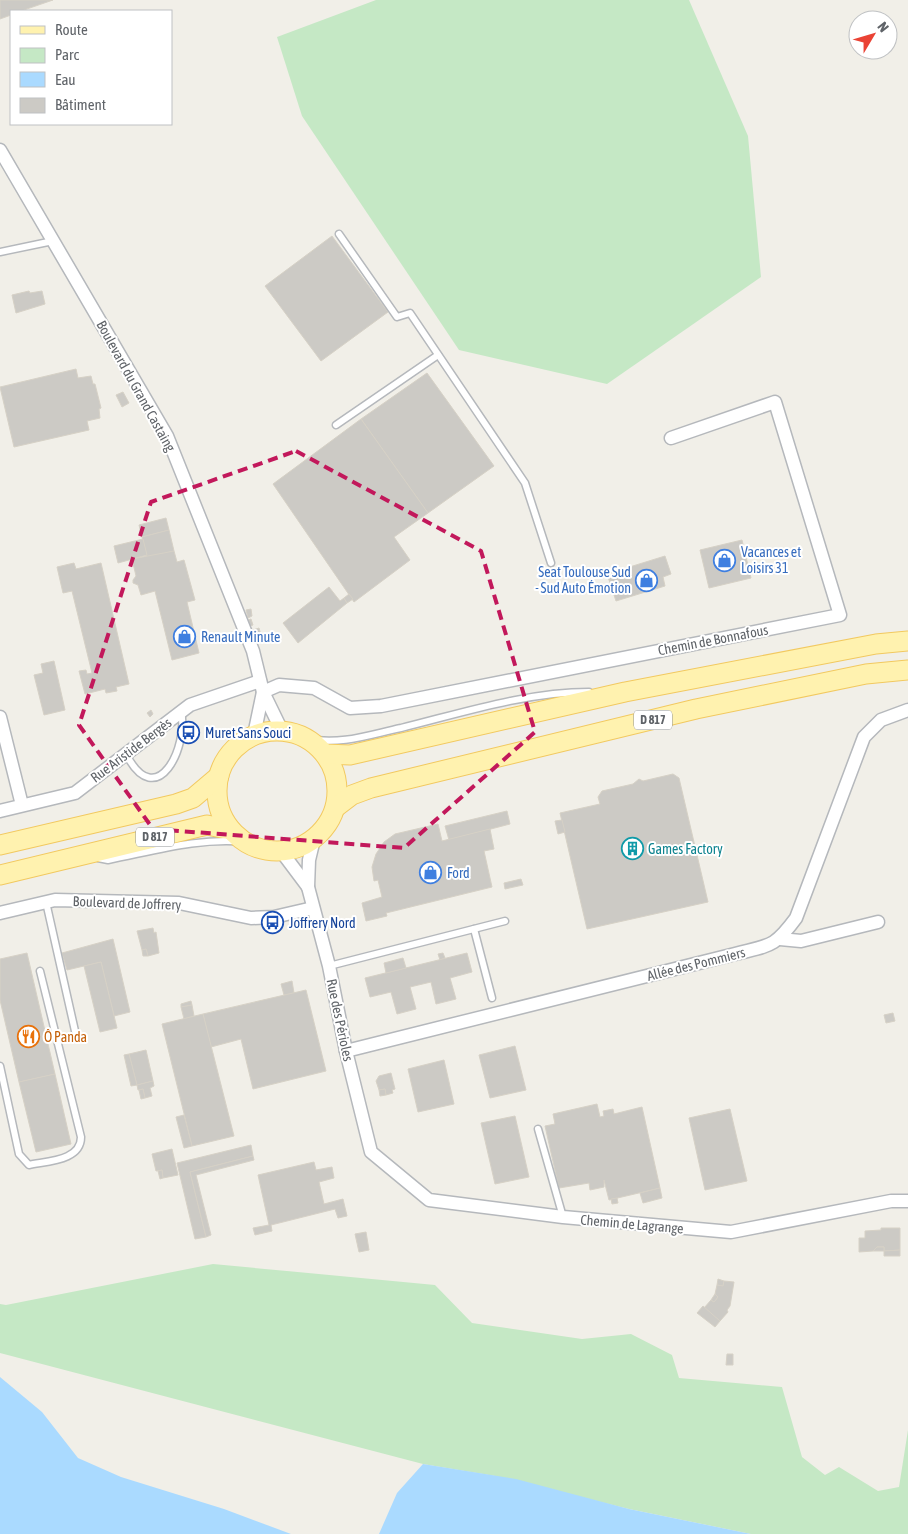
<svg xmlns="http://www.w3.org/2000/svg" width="908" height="1534" viewBox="0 0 908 1534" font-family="'Asap Condensed',sans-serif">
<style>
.green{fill:#c5e8c5}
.water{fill:#aadaff}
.building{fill:#cccac5;stroke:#d6d1c6}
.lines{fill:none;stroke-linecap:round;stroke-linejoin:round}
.lane-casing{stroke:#b5b8bc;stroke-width:9}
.street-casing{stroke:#b5b8bc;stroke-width:15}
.primary-casing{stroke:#f2c960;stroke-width:21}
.lane{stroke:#fff;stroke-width:6}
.street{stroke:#fff;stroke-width:12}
.primary{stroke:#fff2af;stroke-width:19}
.marked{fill:none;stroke:#c2185b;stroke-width:4;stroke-dasharray:10 6;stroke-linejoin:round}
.labels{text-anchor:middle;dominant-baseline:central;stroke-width:4;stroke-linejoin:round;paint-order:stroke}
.shield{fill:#fff;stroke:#8f9295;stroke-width:1}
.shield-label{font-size:12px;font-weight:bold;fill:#5f6368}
.street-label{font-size:14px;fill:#5f6368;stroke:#fff}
.shop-label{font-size:14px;fill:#366cbe;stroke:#fff;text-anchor:start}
.transit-label{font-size:14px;fill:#164399;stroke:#fff;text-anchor:start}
.culture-label{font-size:14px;fill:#0d838f;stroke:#fff;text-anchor:start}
.food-label{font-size:14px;fill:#c56008;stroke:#fff;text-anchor:start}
</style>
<rect width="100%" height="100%" fill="#f1efe8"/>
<g class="green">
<polygon points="376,0 689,0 748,136 761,277 607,384 459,350 302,116 277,37"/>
<polygon points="213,1264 435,1285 472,1323 582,1339 631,1334 672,1355 679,1378 782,1387 802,1457 825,1475 839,1467 878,1491 899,1487 908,1430 908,1534 751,1534 629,1509 495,1476 423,1464 0,1353 0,1304 6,1305"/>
</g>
<g class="water">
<polygon points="0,1377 42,1412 78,1458 121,1477 224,1509 291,1534 0,1534"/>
<polygon points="423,1464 516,1479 629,1509 751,1534 379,1534 397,1493"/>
</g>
<g class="building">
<polygon points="0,0 53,0 21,11 11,11 11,15 0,19"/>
<polygon points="332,236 388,312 321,361 265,286"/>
<polygon points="29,291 30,293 42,291 45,304 16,313 12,295"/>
<polygon points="76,369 78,378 91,376 93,384 95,384 101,408 99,409 100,418 87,421 89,430 14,447 0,387"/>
<polygon points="427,373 494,466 428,513 361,419"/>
<polygon points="123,392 129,403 122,407 116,395"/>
<polygon points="361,419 428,513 394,537 410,560 354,602 273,484"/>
<polygon points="166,518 169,530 142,537 139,525"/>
<polygon points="169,530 174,551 147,558 142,537"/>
<polygon points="143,539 147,555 118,563 114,546"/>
<polygon points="742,540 751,578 709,588 700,550"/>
<polygon points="174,551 177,562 184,560 195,600 187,602 199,653 172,660 155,591 141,595 138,585 133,583 133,580 136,576 132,559"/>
<polygon points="665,556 671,574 663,577 665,586 616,601 607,574"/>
<polygon points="74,563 76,569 101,563 129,684 116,687 117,691 106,693 105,689 85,694 79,671 86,670 87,674 92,673 72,591 63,593 57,567"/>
<polygon points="329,587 340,601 344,598 347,603 298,643 283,623"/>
<polygon points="349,594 353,599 347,603 344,598"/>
<polygon points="251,609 252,616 248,618 246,610"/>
<polygon points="251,619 253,625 250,626 248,620"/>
<polygon points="259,628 261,635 255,636 253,630"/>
<polygon points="54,661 65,710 44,715 34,675 43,673 41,664"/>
<polygon points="151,710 153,714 150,717 147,713"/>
<polygon points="673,774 679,778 708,902 587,929 560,813 600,804 598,797 602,791 633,784 639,779 643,781"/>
<polygon points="507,811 510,824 449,840 445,826"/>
<polygon points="562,820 565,832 558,834 555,821"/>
<polygon points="438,824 442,841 490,829 494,849 484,851 492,887 386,913 387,916 366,921 362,903 382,897 378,880 374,881 372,867 376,854 384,842 395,834"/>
<polygon points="521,879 523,885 505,889 504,883"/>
<polygon points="153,928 154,933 156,932 159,953 148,956 146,949 142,950 137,931"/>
<polygon points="113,939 130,1012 114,1016 101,962 67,970 62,953"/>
<polygon points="146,949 148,956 143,956 142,950"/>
<polygon points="27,953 55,1074 19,1082 0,1000 0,959"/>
<polygon points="443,953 445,958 440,960 438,954"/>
<polygon points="467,953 472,972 450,978 456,999 436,1004 431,982 410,987 416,1009 397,1014 391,992 370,997 365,978"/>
<polygon points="403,958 406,968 386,973 384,963"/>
<polygon points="101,962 117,1028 100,1032 84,966"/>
<polygon points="292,981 294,993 284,995 281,984"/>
<polygon points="306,990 326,1071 253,1089 241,1039 211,1047 203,1014"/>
<polygon points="191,1001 192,1005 181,1007 181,1004"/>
<polygon points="192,1005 194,1016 184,1019 181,1007"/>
<polygon points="893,1013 895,1021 886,1023 884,1015"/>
<polygon points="203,1014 234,1136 192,1146 162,1024"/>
<polygon points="515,1046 526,1090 490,1098 479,1055"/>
<polygon points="146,1050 153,1081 137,1085 129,1054"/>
<polygon points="129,1054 137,1085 131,1086 124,1055"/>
<polygon points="444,1060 454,1104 418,1112 408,1069"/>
<polygon points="391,1073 395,1089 392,1090 393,1093 386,1095 385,1089 379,1090 376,1081 379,1076"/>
<polygon points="55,1074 71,1144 36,1152 19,1082"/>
<polygon points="153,1081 154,1086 150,1088 152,1096 145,1098 143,1089 138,1090 137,1085"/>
<polygon points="143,1089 145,1098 141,1099 139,1090"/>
<polygon points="385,1089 386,1095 380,1096 379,1090"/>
<polygon points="597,1104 600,1117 604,1116 603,1111 613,1109 614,1114 642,1107 660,1188 609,1200 604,1180 604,1187 590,1190 589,1183 559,1188 545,1126 555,1124 553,1114"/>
<polygon points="730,1109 747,1181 705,1190 689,1118"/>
<polygon points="184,1115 192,1146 184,1148 176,1117"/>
<polygon points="515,1116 529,1177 495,1184 481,1123"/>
<polygon points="251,1145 253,1156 190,1172 206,1237 195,1239 177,1163"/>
<polygon points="172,1149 178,1175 163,1178 162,1170 156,1171 152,1154"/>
<polygon points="253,1156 254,1160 196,1175 211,1235 206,1237 190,1172"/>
<polygon points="314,1162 316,1170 332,1167 334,1178 319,1182 324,1204 343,1199 347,1216 338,1218 335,1209 271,1225 272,1231 255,1235 253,1228 269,1225 258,1175"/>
<polygon points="162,1170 163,1178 160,1179 158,1171"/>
<polygon points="660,1188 662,1198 643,1203 640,1193"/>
<polygon points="617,1198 618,1203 612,1204 611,1199"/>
<polygon points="881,1228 900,1228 900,1250 884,1251 884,1247 877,1247 873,1251 859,1252 859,1238 865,1238 865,1231 881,1230"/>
<polygon points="366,1232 369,1250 359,1252 355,1234"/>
<polygon points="877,1247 884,1247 884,1251 873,1251"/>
<polygon points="900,1250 900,1256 884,1256 884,1251"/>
<polygon points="718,1279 724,1281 723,1286 717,1285"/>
<polygon points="724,1281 734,1282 730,1306 727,1310 728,1312 720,1321 704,1308 711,1300 714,1302 718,1297 715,1294 717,1285 723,1286"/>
<polygon points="715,1294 718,1297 714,1302 711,1300"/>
<polygon points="703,1306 720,1321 715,1327 697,1313"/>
<polygon points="727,1354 733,1354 733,1365 726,1365"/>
</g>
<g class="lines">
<defs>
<g id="lane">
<polyline points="339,234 397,317 410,313 525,483 551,563"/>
<polyline points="0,252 53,241"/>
<polyline points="336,425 438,355"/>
<path d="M 308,739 C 342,745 368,735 401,728 C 462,713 526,692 589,692"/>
<path d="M 126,754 C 157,814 189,746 181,711"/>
<path d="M 98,858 L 108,860 C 154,851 200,837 246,842"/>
<polyline points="46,902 75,1031"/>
<polyline points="474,929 492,998"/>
<polyline points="329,966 505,921"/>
<path d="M 0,1066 L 19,1154 L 29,1165 C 47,1161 81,1161 81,1137 L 40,971"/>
<polyline points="538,1129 563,1217"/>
</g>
<g id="street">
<polyline points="0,150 167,436 253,651 263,692 282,731"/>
<polyline points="263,692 279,685 314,688 350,708 381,706 840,615 775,402 671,438"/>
<polyline points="0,717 22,805"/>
<polyline points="254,735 263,692"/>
<polyline points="0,811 75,793 190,705 260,681"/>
<polyline points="314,839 309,860 308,887 329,966 346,1051 371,1152 429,1200 563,1217 731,1232 891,1201 908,1201"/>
<polyline points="281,851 308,887"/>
<polyline points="0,913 55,900 179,903 251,918 274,917 313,908"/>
<polyline points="780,939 801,941 878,922"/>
<path d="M 346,1051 L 735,954 C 770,945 774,948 796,918 L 864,737 L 881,720 L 908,710"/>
</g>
<g id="primary">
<circle cx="277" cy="791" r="60"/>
<polyline points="325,754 350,755 625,692 876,644 908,641"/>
<polyline points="335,808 352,795 371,788 696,709 866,674 908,670"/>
<polyline points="0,845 176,804 193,798 219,776"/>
<polyline points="0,875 207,825 231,830"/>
</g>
</defs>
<use href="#lane" class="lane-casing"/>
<use href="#street" class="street-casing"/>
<use href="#primary" class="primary-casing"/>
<use href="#lane" class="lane"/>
<use href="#street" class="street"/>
<use href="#primary" class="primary"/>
</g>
<path class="marked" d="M 296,451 L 481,551 L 535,732 L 404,848 L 153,829 L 79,725 L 151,502 Z"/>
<defs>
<symbol id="shop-ring" viewBox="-11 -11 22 22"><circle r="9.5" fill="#fff" stroke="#3f7fe0" stroke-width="1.5"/><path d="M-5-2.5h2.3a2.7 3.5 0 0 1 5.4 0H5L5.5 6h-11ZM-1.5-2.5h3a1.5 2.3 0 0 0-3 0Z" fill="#3f7fe0"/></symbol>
<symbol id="bus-ring" viewBox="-11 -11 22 22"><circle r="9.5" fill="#fff" stroke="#1a4fb4" stroke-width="1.5"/><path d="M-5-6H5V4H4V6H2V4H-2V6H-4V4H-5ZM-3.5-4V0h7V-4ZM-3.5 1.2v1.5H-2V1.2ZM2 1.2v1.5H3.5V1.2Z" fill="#1a4fb4"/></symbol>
<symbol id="building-ring" viewBox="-11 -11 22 22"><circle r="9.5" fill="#fff" stroke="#0f9aa8" stroke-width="1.5"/><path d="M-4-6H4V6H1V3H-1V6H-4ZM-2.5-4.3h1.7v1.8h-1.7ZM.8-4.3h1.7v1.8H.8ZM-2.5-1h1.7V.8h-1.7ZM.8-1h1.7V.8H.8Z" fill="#0f9aa8"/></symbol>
<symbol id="restaurant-ring" viewBox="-11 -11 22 22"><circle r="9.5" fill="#fff" stroke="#e8710a" stroke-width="1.5"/><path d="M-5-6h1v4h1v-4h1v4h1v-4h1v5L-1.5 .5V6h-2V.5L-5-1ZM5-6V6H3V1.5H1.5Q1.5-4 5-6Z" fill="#e8710a"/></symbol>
</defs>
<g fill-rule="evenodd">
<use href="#shop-ring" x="712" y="548" width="25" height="25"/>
<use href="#shop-ring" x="634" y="568" width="25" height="25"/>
<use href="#shop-ring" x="172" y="624" width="25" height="25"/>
<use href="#bus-ring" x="176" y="720" width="25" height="25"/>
<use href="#building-ring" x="620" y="836" width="25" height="25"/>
<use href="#shop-ring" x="418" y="860" width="25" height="25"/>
<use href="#bus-ring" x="260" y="910" width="25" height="25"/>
<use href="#restaurant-ring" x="16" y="1024" width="25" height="25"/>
</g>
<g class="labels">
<g class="shield">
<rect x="634" y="710.5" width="38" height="19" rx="4"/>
<rect x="136" y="827.5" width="38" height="19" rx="4"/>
</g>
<g class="shield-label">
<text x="653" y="720">D 817</text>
<text x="155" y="837">D 817</text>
</g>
<g class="street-label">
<text transform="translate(136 386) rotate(61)">Boulevard du Grand Castaing</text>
<text transform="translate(713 640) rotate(-11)">Chemin de Bonnafous</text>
<text transform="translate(131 750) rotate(-37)">Rue Aristide Bergès</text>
<text transform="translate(127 903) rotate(2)">Boulevard de Joffrery</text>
<text transform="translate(696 964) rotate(-14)">Allée des Pommiers</text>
<text transform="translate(340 1020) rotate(78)">Rue des Périoles</text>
<text transform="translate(632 1224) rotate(5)">Chemin de Lagrange</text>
</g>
<g class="shop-label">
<text x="741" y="552">Vacances et<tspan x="741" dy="16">Loisirs 31</tspan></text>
<text x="631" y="572" text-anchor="end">Seat Toulouse Sud<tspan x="631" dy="16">- Sud Auto Émotion</tspan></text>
<text x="201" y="637">Renault Minute</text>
<text x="447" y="873">Ford</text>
</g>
<g class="transit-label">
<text x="205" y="733">Muret Sans Souci</text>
<text x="289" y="923">Joffrery Nord</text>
</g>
<g class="culture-label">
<text x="648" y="849">Games Factory</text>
</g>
<g class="food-label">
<text x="44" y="1037">Ô Panda</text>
</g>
</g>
<rect x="10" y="10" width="162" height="115" fill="#ffffff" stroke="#bfc1c3"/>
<rect x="20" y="26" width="25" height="8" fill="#fff2af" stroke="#bfc1c3"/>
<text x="55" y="35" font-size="15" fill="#5f6368">Route</text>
<rect x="20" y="48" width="25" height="15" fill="#c5e8c5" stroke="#bfc1c3"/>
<text x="55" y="60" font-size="15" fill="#5f6368">Parc</text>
<rect x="20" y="72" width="25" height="15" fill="#aadaff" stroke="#bfc1c3"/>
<text x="55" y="85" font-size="15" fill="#5f6368">Eau</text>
<rect x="20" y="98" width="25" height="15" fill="#cccac5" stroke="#bfc1c3"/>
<text x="55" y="110" font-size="15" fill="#5f6368">Bâtiment</text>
<g transform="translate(873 35) rotate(52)"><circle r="24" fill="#ffffff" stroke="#bfc1c3"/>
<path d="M0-4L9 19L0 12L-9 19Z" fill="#ea4335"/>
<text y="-8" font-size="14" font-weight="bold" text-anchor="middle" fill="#5f6368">N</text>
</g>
</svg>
